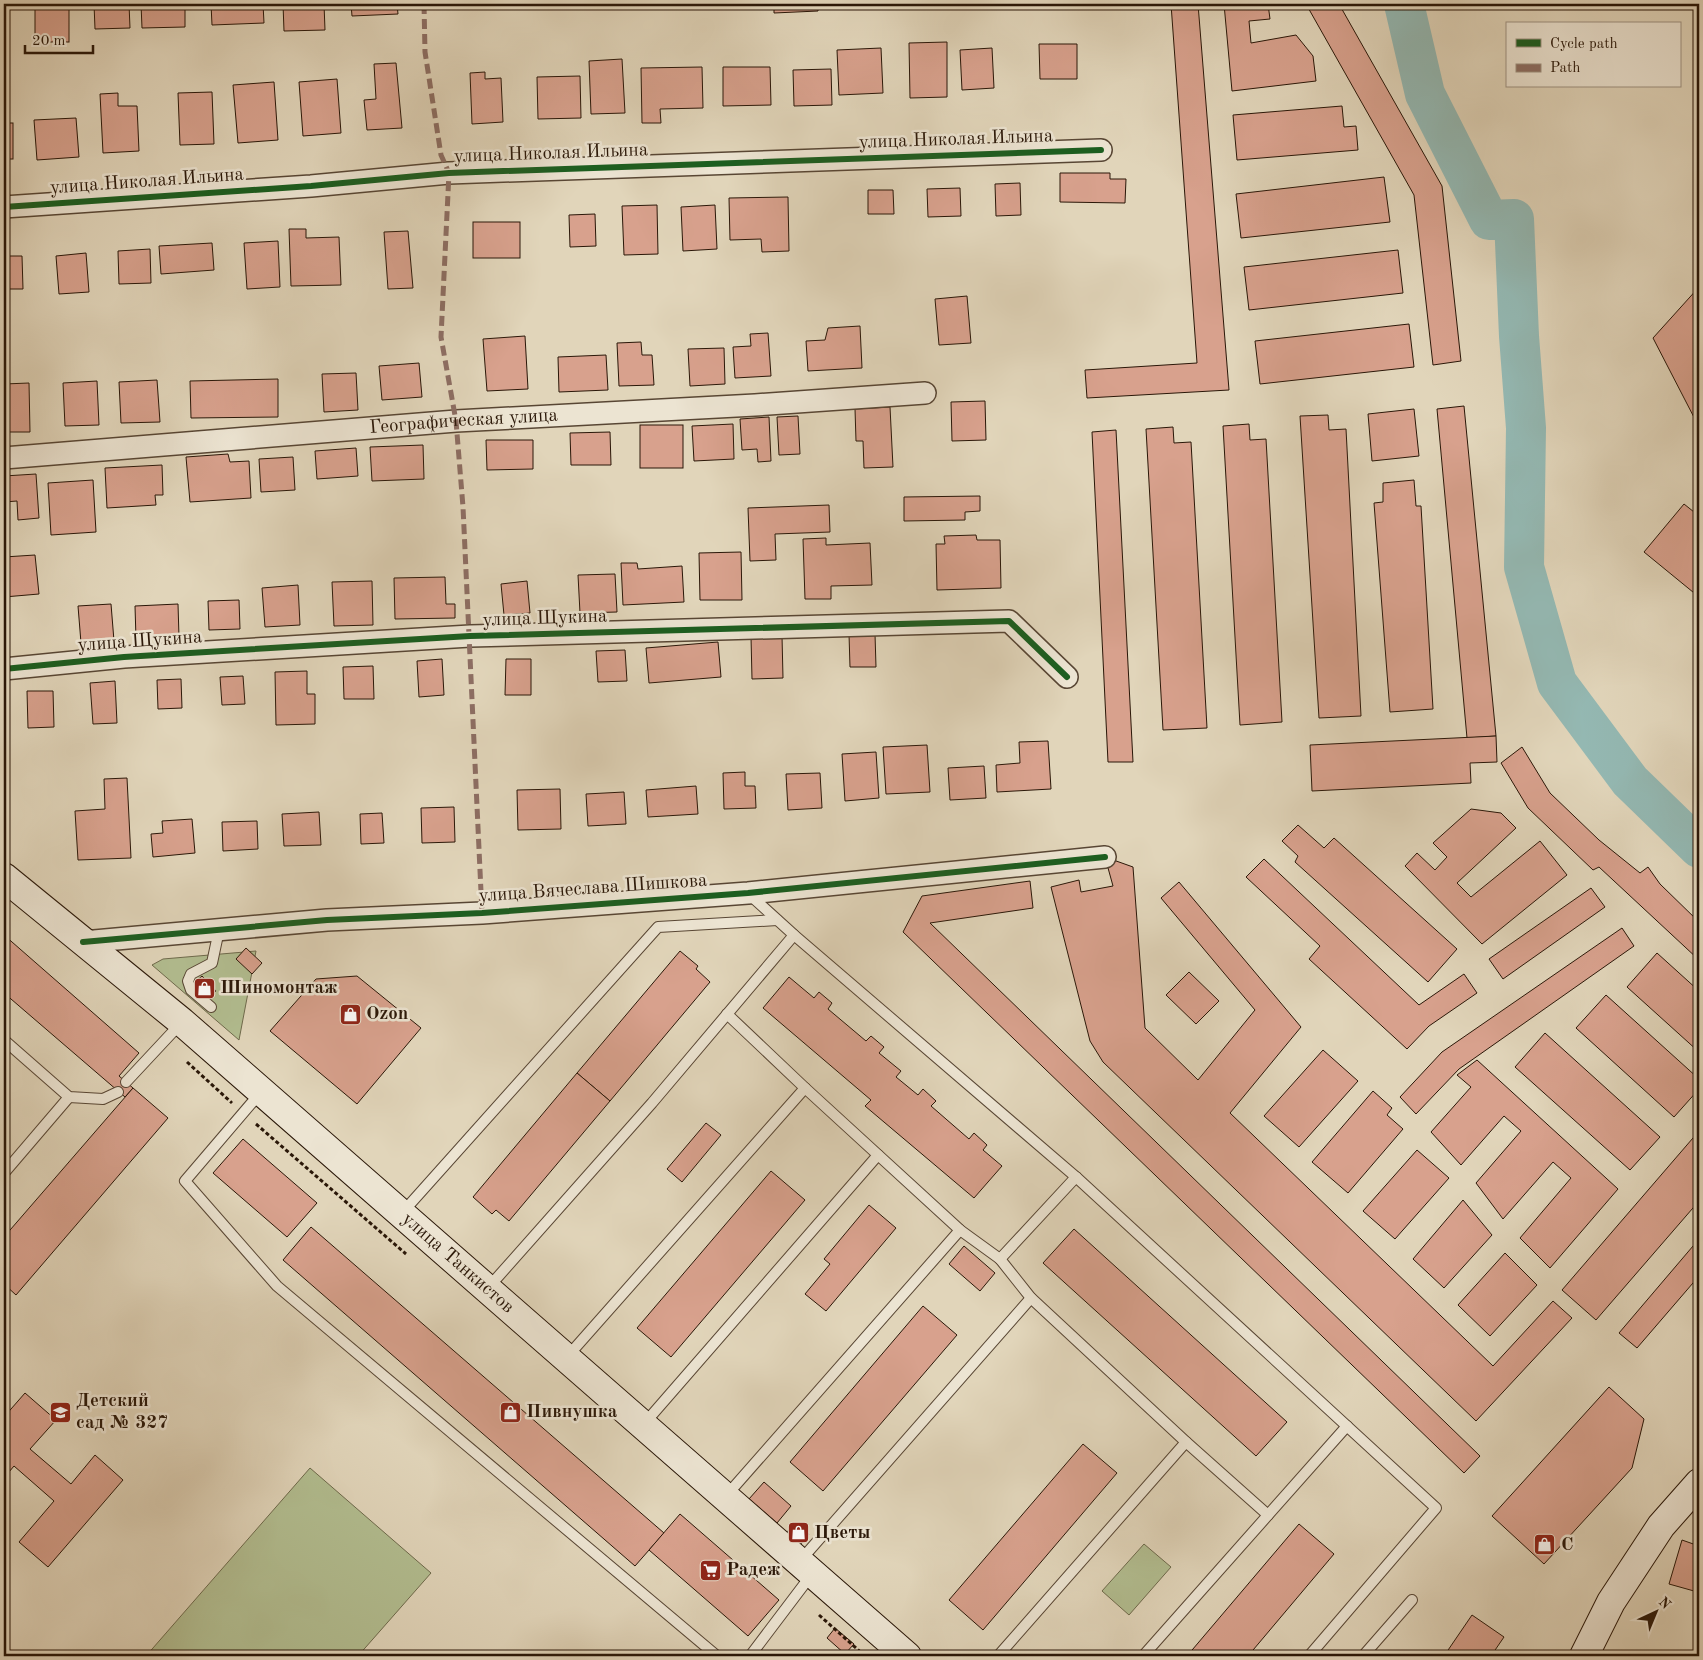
<svg xmlns="http://www.w3.org/2000/svg" width="1703" height="1660" viewBox="0 0 1703 1660" font-family="'Old Standard TT',serif">
<style>
.green{fill:#b2bd90;stroke:#6e6a4c}
.lines{fill:none;stroke-linecap:round;stroke-linejoin:round}
.river{stroke:#94b8b2;stroke-width:40}
.building{fill:#d8a18d;stroke:#2a1708}
.lane-casing{stroke:#584634;stroke-width:12}
.street-casing{stroke:#584634;stroke-width:24}
.secondary-casing{stroke:#2a1708;stroke-width:30}
.path{stroke:#2a1708;stroke-width:3;stroke-dasharray:4 2.5;stroke-linecap:butt}
.lane{stroke:#ece4d2;stroke-width:10}
.street{stroke:#ece4d2;stroke-width:21}
.secondary{stroke:#ece4d2;stroke-width:28}
.quiet{stroke:#8d6e63;stroke-width:5;stroke-dasharray:10 5;stroke-linecap:butt}
.cycleway-casing{stroke:#ece4d2;stroke-width:9}
.cycleway{stroke:#1b5e20;stroke-width:6}
.labels{text-anchor:middle;dominant-baseline:central;stroke-width:5;stroke-linejoin:round;paint-order:stroke}
.street-label{font-size:19px;fill:#2a1708;stroke:#ece4d2}
.poi-label{font-size:19px;font-weight:bold;fill:#2a1708;stroke:#ece4d2;text-anchor:start}
</style>
<rect width="100%" height="100%" fill="#e1d5ba"/>
<filter id="stains"><feTurbulence type="fractalNoise" baseFrequency=".004" numOctaves="4"/><feColorMatrix values="0 0 0 0 .2 0 0 0 0 .09 0 0 0 0 .02 0 0 0 .5 -.17"/></filter>
<radialGradient id="worn" r=".72"><stop offset=".6" stop-color="#630" stop-opacity="0"/><stop offset="1" stop-color="#630" stop-opacity=".3"/></radialGradient>
<g class="green">
<polygon points="256,951 239,1040 152,965 163,959"/>
<polygon points="310,1468 431,1573 358,1656 146,1656"/>
<polygon points="1144,1544 1171,1567 1129,1615 1102,1591"/>
</g>
<g class="lines">
<polyline class="river" points="1404,4 1425,94 1489,220 1514,219 1519,336 1526,428 1524,567 1557,683 1630,781 1699,848"/>
</g>
<g class="building">
<rect x="35" y="4" width="34" height="38"/>
<polygon points="94,4 129,4 130,28 95,29"/>
<polygon points="141,4 185,4 185,27 142,28"/>
<polygon points="211,4 263,4 264,23 212,25"/>
<polygon points="283,4 324,4 325,30 284,31"/>
<polygon points="351,4 397,4 398,14 352,16"/>
<polygon points="774,4 818,4 818,11 774,13"/>
<polygon points="1171,4 1198,4 1229,390 1087,398 1085,370 1197,363"/>
<polygon points="1224,4 1268,4 1270,19 1249,21 1251,43 1296,35 1313,56 1316,81 1232,91"/>
<polygon points="1306,4 1339,4 1442,186 1461,361 1433,365 1414,195"/>
<polygon points="947,42 947,97 910,98 909,43"/>
<polygon points="1039,44 1077,44 1077,79 1040,79"/>
<polygon points="881,48 883,93 839,95 837,50"/>
<polygon points="992,48 994,88 962,90 960,50"/>
<polygon points="622,59 625,113 591,114 589,61"/>
<polygon points="396,63 402,128 367,130 364,100 376,99 374,64"/>
<polygon points="702,67 703,108 660,109 661,123 642,123 641,68"/>
<polygon points="723,67 770,67 771,105 723,106"/>
<polygon points="831,69 832,105 794,106 793,70"/>
<polygon points="485,72 485,79 501,78 503,122 472,124 470,73"/>
<polygon points="580,76 581,118 538,119 537,77"/>
<polygon points="337,79 341,133 303,136 299,82"/>
<polygon points="274,82 278,140 238,143 233,85"/>
<polygon points="212,92 214,144 180,145 178,93"/>
<polygon points="118,93 118,106 137,106 139,151 103,153 100,94"/>
<polygon points="1342,106 1344,127 1356,126 1358,150 1237,160 1233,115"/>
<polygon points="76,118 79,157 37,160 34,120"/>
<rect x="4" y="123" width="9" height="36"/>
<polygon points="1060,173 1110,173 1110,179 1126,179 1125,203 1060,202"/>
<polygon points="1384,177 1390,222 1241,238 1236,194"/>
<polygon points="1020,183 1021,215 996,216 995,184"/>
<polygon points="960,188 961,216 928,217 927,189"/>
<polygon points="868,190 893,190 894,214 868,214"/>
<polygon points="788,197 789,251 762,252 761,239 730,240 729,198"/>
<polygon points="657,205 658,254 624,255 622,206"/>
<polygon points="715,205 717,249 683,251 681,207"/>
<polygon points="595,214 596,246 570,247 569,215"/>
<rect x="473" y="222" width="47" height="36"/>
<polygon points="289,229 306,229 306,238 339,237 341,285 291,286"/>
<polygon points="408,231 413,288 388,289 384,232"/>
<polygon points="278,241 280,287 247,289 244,243"/>
<polygon points="212,243 214,270 161,274 159,246"/>
<polygon points="150,249 151,283 119,284 118,251"/>
<polygon points="1398,250 1403,293 1249,310 1244,267"/>
<polygon points="86,253 89,292 59,294 56,256"/>
<polygon points="4,256 22,256 23,289 4,289"/>
<polygon points="1699,287 1699,427 1653,338"/>
<polygon points="967,296 971,343 939,345 935,299"/>
<polygon points="1409,324 1414,367 1260,384 1255,341"/>
<polygon points="860,326 862,368 808,371 806,341 825,340 828,328"/>
<polygon points="768,333 771,376 735,378 733,347 751,346 750,334"/>
<polygon points="525,336 528,389 487,391 483,339"/>
<polygon points="641,342 642,355 652,355 654,385 619,386 617,343"/>
<polygon points="724,348 725,384 690,386 688,349"/>
<polygon points="606,355 608,390 559,392 558,357"/>
<polygon points="419,363 422,397 382,400 379,366"/>
<polygon points="356,373 358,410 324,412 322,374"/>
<polygon points="278,379 278,417 191,418 190,381"/>
<polygon points="157,380 160,422 121,423 119,382"/>
<polygon points="97,381 99,425 65,426 63,383"/>
<polygon points="29,383 30,432 4,432 4,384"/>
<polygon points="985,401 986,440 952,441 951,402"/>
<polygon points="1464,406 1496,736 1467,738 1437,409"/>
<polygon points="890,407 893,467 864,468 863,441 856,441 855,409"/>
<polygon points="1414,409 1419,456 1372,461 1368,414"/>
<polygon points="1328,415 1329,430 1346,429 1361,716 1319,718 1300,416"/>
<polygon points="798,416 800,454 779,455 777,417"/>
<polygon points="769,417 771,461 758,462 757,449 742,450 740,419"/>
<polygon points="733,424 734,459 694,461 692,426"/>
<polygon points="1249,424 1250,440 1266,439 1282,722 1240,725 1223,426"/>
<rect x="640" y="425" width="43" height="43"/>
<polygon points="1173,427 1174,443 1191,442 1207,728 1163,730 1146,429"/>
<polygon points="1116,430 1133,762 1108,762 1092,432"/>
<polygon points="610,432 611,465 571,465 570,433"/>
<polygon points="486,440 533,440 533,469 487,470"/>
<polygon points="423,445 424,479 372,481 370,447"/>
<polygon points="356,448 358,476 317,479 315,451"/>
<polygon points="228,454 230,462 249,461 251,498 190,502 186,457"/>
<polygon points="293,457 295,490 261,492 259,459"/>
<polygon points="162,465 163,495 155,495 156,505 107,508 105,468"/>
<polygon points="36,474 39,518 18,520 17,501 4,502 4,476"/>
<polygon points="93,480 96,532 51,535 48,483"/>
<polygon points="1414,480 1416,506 1421,506 1433,709 1390,712 1374,503 1383,502 1383,483"/>
<polygon points="980,496 980,511 965,512 965,520 904,521 904,497"/>
<polygon points="1684,504 1699,516 1699,597 1644,552"/>
<polygon points="829,505 830,532 775,534 776,560 750,561 748,508"/>
<polygon points="976,535 977,540 1000,540 1001,588 937,590 936,544 945,544 944,536"/>
<polygon points="826,538 826,545 870,543 872,585 831,586 831,599 805,599 803,539"/>
<polygon points="741,552 742,600 700,600 699,553"/>
<polygon points="35,555 39,594 4,597 4,557"/>
<polygon points="621,563 637,563 638,569 682,566 684,602 623,605"/>
<polygon points="615,574 617,612 580,613 578,575"/>
<polygon points="445,577 446,604 455,604 455,618 395,619 394,578"/>
<polygon points="372,581 373,625 334,626 332,582"/>
<polygon points="527,581 530,613 504,615 501,584"/>
<polygon points="298,585 300,625 265,627 262,588"/>
<polygon points="239,600 240,629 209,630 208,601"/>
<polygon points="111,604 114,641 81,643 78,606"/>
<polygon points="178,604 179,637 136,639 135,606"/>
<polygon points="849,634 875,634 876,667 850,667"/>
<polygon points="782,636 783,678 752,679 751,637"/>
<polygon points="718,642 721,677 649,683 646,648"/>
<polygon points="625,650 627,681 598,682 596,651"/>
<polygon points="442,659 444,695 419,697 417,661"/>
<polygon points="506,659 531,659 531,695 505,695"/>
<polygon points="373,666 374,699 344,699 343,667"/>
<polygon points="307,671 307,694 315,694 315,724 276,725 275,672"/>
<polygon points="243,676 245,704 222,705 220,677"/>
<polygon points="181,679 182,708 158,709 157,680"/>
<polygon points="115,681 117,723 93,724 90,683"/>
<polygon points="27,691 53,691 54,727 28,728"/>
<polygon points="1496,736 1497,762 1470,763 1471,783 1312,791 1310,745"/>
<polygon points="1048,741 1051,789 997,792 996,765 1020,763 1019,742"/>
<polygon points="927,745 930,792 886,794 883,747"/>
<polygon points="1522,747 1550,793 1599,840 1640,873 1648,867 1660,884 1699,922 1699,960 1599,867 1593,870 1528,808 1501,763"/>
<polygon points="876,752 879,798 845,801 842,754"/>
<polygon points="984,766 986,798 950,800 948,768"/>
<polygon points="745,772 745,786 755,786 756,808 724,809 723,773"/>
<polygon points="820,773 822,808 788,810 786,774"/>
<polygon points="127,778 131,858 78,860 75,811 105,809 104,779"/>
<polygon points="696,786 698,814 648,817 646,790"/>
<polygon points="560,789 561,829 518,830 517,790"/>
<polygon points="624,792 626,824 588,826 586,794"/>
<polygon points="454,807 455,842 422,843 421,808"/>
<polygon points="1471,809 1501,813 1516,828 1457,883 1471,897 1540,841 1567,875 1482,944 1405,866 1417,853 1435,870 1447,857 1433,843"/>
<polygon points="319,812 321,845 284,846 282,814"/>
<polygon points="382,813 384,843 361,844 360,814"/>
<polygon points="192,819 195,853 153,857 151,834 163,833 162,821"/>
<polygon points="257,821 258,849 223,851 222,822"/>
<polygon points="1298,825 1324,848 1334,838 1457,949 1428,982 1295,862 1298,856 1282,841"/>
<polygon points="1105,857 1133,867 1145,1028 1198,1080 1255,1010 1161,898 1179,882 1301,1027 1230,1113 1493,1366 1553,1301 1572,1318 1476,1421 1103,1062 1090,1041 1051,887 1079,880 1081,892 1113,886"/>
<polygon points="1264,859 1419,1005 1464,974 1477,993 1429,1026 1407,1049 1309,959 1320,946 1246,877"/>
<polygon points="1030,881 1033,908 930,923 1480,1456 1464,1473 903,932 922,896"/>
<polygon points="1591,888 1605,907 1503,979 1489,959"/>
<polygon points="1622,928 1634,946 1459,1069 1416,1114 1400,1097 1442,1052"/>
<polygon points="4,935 139,1053 119,1076 133,1088 125,1097 4,993"/>
<polygon points="246,948 262,963 252,974 236,959"/>
<polygon points="680,951 698,966 696,969 710,982 610,1101 577,1073"/>
<polygon points="1657,953 1699,991 1699,1052 1627,987"/>
<polygon points="1189,972 1219,1001 1196,1024 1166,995"/>
<polygon points="202,976 216,991 207,1000 192,985"/>
<polygon points="357,976 421,1028 357,1104 270,1031 316,979"/>
<polygon points="789,977 814,998 819,992 832,1003 828,1009 866,1041 871,1036 884,1047 879,1053 901,1071 896,1077 918,1095 923,1089 936,1101 931,1106 969,1139 974,1133 987,1145 983,1150 1002,1166 974,1198 865,1106 871,1100 763,1008"/>
<polygon points="1606,995 1699,1079 1699,1089 1674,1117 1576,1028"/>
<polygon points="1545,1033 1660,1137 1630,1170 1515,1067"/>
<polygon points="1323,1050 1358,1081 1299,1147 1264,1116"/>
<polygon points="1477,1060 1618,1189 1550,1268 1520,1238 1571,1178 1553,1162 1503,1219 1476,1183 1521,1131 1504,1116 1461,1165 1431,1132 1471,1087 1457,1075"/>
<polygon points="577,1073 610,1101 509,1221 496,1210 492,1214 473,1197"/>
<polygon points="133,1088 168,1118 16,1295 4,1284 4,1237"/>
<polygon points="1373,1091 1392,1108 1387,1115 1403,1129 1348,1193 1312,1162"/>
<polygon points="706,1123 721,1135 682,1182 667,1169"/>
<polygon points="1699,1131 1699,1201 1596,1320 1562,1290"/>
<polygon points="243,1139 317,1203 287,1237 213,1173"/>
<polygon points="1417,1150 1449,1178 1395,1239 1363,1211"/>
<polygon points="771,1171 805,1200 671,1357 637,1328"/>
<polygon points="1463,1200 1492,1235 1444,1288 1413,1259"/>
<polygon points="869,1205 896,1228 826,1311 805,1294 830,1264 824,1259"/>
<polygon points="311,1227 664,1533 635,1566 283,1260"/>
<polygon points="1074,1229 1287,1422 1256,1456 1043,1263"/>
<polygon points="1699,1239 1699,1276 1637,1348 1619,1333"/>
<polygon points="964,1246 995,1273 980,1291 949,1264"/>
<polygon points="1505,1253 1537,1285 1490,1336 1458,1305"/>
<polygon points="923,1306 957,1335 823,1491 790,1462"/>
<polygon points="1609,1387 1644,1419 1632,1468 1544,1564 1492,1516"/>
<polygon points="25,1393 56,1420 30,1449 71,1484 95,1455 123,1480 48,1567 19,1542 54,1501 14,1466 4,1478 4,1417"/>
<polygon points="1083,1444 1117,1473 983,1630 949,1600"/>
<polygon points="764,1482 791,1506 777,1523 749,1499"/>
<polygon points="680,1514 779,1600 748,1636 649,1550"/>
<polygon points="795,1523 809,1534 801,1544 787,1532"/>
<polygon points="1299,1524 1334,1554 1248,1656 1187,1656"/>
<polygon points="1682,1540 1699,1546 1699,1574 1694,1591 1669,1584"/>
<polygon points="1472,1615 1504,1637 1491,1656 1444,1656"/>
<polygon points="835,1628 854,1644 845,1654 827,1638"/>
</g>
<g class="lines">
<defs>
<g id="lane">
<polyline points="750,895 794,935 1076,1177 1436,1508 1309,1656"/>
<polyline points="211,1007 191,990 188,981 191,974 212,963 219,930"/>
<polyline points="727,1014 805,1088 960,1230 1000,1259 1031,1298 1186,1442 1268,1515"/>
<polyline points="4,1040 69,1097 103,1099 118,1092"/>
<polyline points="126,1082 182,1022"/>
<polyline points="261,1092 185,1181 277,1286 717,1656"/>
<polyline points="4,1173 69,1097"/>
<polyline points="402,1213 658,927 777,920"/>
<polyline points="1000,1259 1076,1177"/>
<polyline points="488,1288 652,1103 794,935"/>
<polyline points="567,1357 805,1088"/>
<polyline points="644,1424 878,1155"/>
<polyline points="726,1496 960,1230"/>
<polyline points="800,1561 1031,1298"/>
<polyline points="750,1656 812,1574"/>
<polyline points="998,1656 1186,1442"/>
<polyline points="1143,1656 1347,1426"/>
<polyline points="1363,1656 1412,1600"/>
</g>
<g id="street">
<polyline points="4,207 311,186 449,173 1101,150"/>
<path id="s1" d="M 4,458 L 456,421 L 755,405 L 925,393"/>
<polyline points="4,669 124,657 470,636 1009,621 1067,677"/>
<polyline points="83,942 327,920 482,913 748,893 1105,857"/>
</g>
<g id="secondary">
<path id="s2" d="M 4,877 L 182,1022 L 907,1656"/>
<polyline points="1584,1656 1611,1602 1661,1526 1699,1483"/>
</g>
</defs>
<use href="#lane" class="lane-casing"/>
<use href="#street" class="street-casing"/>
<use href="#secondary" class="secondary-casing"/>
<g class="path">
<polyline points="187,1062 232,1103"/>
<polyline points="256,1124 406,1254"/>
<polyline points="819,1615 865,1656"/>
</g>
<use href="#lane" class="lane"/>
<use href="#street" class="street"/>
<use href="#secondary" class="secondary"/>
<polyline class="quiet" points="424,4 425,52 441,155 449,173 441,337 456,421 463,507 482,913"/>
<defs>
<g id="cycleway">
<polyline points="4,207 311,186 449,173 1101,150"/>
<polyline points="4,669 124,657 470,636 1009,621 1067,677"/>
<polyline points="83,942 327,920 482,913 748,893 1105,857"/>
</g>
</defs>
<use href="#cycleway" class="cycleway-casing"/>
<use href="#cycleway" class="cycleway"/>
</g>
<defs>
<symbol id="shop-square" viewBox="-11 -11 22 22"><rect x="-9" y="-9" width="18" height="18" rx="4" fill="#8f2418" stroke="#ece4d2"/><path d="M-5-2.5h2.3a2.7 3.5 0 0 1 5.4 0H5L5.5 6h-11ZM-1.5-2.5h3a1.5 2.3 0 0 0-3 0Z" fill="#fff"/></symbol>
<symbol id="school-square" viewBox="-11 -11 22 22"><rect x="-9" y="-9" width="18" height="18" rx="4" fill="#8f2418" stroke="#ece4d2"/><path d="M0-5L7-2L0 1L-7-2ZM-4 1L0 2.5L4 1V4Q0 6-4 4Z" fill="#fff"/></symbol>
<symbol id="supermarket-square" viewBox="-11 -11 22 22"><rect x="-9" y="-9" width="18" height="18" rx="4" fill="#8f2418" stroke="#ece4d2"/><path d="M-6-5.5h2.5l.6 2H6L4.5 2H-2.5L-4.4-4H-6ZM-1.5 3.2a1.3 1.3 0 1 0 .1 0ZM3 3.2a1.3 1.3 0 1 0 .1 0Z" fill="#fff"/></symbol>
</defs>
<g fill-rule="evenodd">
<use href="#shop-square" x="192" y="976" width="25" height="25"/>
<use href="#shop-square" x="338" y="1002" width="25" height="25"/>
<use href="#school-square" x="48" y="1400" width="25" height="25"/>
<use href="#shop-square" x="498" y="1400" width="25" height="25"/>
<use href="#shop-square" x="786" y="1520" width="25" height="25"/>
<use href="#shop-square" x="1532" y="1532" width="25" height="25"/>
<use href="#supermarket-square" x="698" y="1558" width="25" height="25"/>
</g>
<g class="labels">
<g class="street-label">
<text transform="translate(956 140) rotate(-2)">улица Николая Ильина</text>
<text transform="translate(551 154) rotate(-2)">улица Николая Ильина</text>
<text transform="translate(147 182) rotate(-4)">улица Николая Ильина</text>
<text stroke="none"><textPath href="#s1" startOffset="461">Географическая улица</textPath></text>
<text transform="translate(545 619) rotate(-2)">улица Щукина</text>
<text transform="translate(140 642) rotate(-4)">улица Щукина</text>
<text transform="translate(593 889) rotate(-4)">улица Вячеслава Шишкова</text>
<text stroke="none"><textPath href="#s2" startOffset="596">улица Танкистов</textPath></text>
</g>
<g class="poi-label">
<text x="220" y="988">Шиномонтаж</text>
<text x="366" y="1014">Ozon</text>
<text x="76" y="1401">Детский<tspan x="76" dy="22">сад № 327</tspan></text>
<text x="526" y="1412">Пивнушка</text>
<text x="814" y="1533">Цветы</text>
<text x="1561" y="1545">С</text>
<text x="726" y="1570">Радеж</text>
</g>
</g>
<rect width="1703" height="1660" fill="none" stroke="#e1d5ba" stroke-width="20"/>
<rect x="5" y="5" width="1693" height="1650" fill="none" stroke="#2a1708" stroke-width="2.5"/>
<rect x="10" y="10" width="1683" height="1640" fill="none" stroke="#2a1708"/>
<rect x="1506" y="22" width="175" height="65" fill="#ece4d2" stroke="#9e9281"/>
<rect x="1516" y="39" width="25" height="8" fill="#1b5e20" stroke="#9e9281"/>
<text x="1550" y="48" font-size="15" fill="#2a1708">Cycle path</text>
<rect x="1516" y="64" width="25" height="8" fill="#8d6e63" stroke="#9e9281"/>
<text x="1550" y="72" font-size="15" fill="#2a1708">Path</text>
<g transform="translate(1656 1612) rotate(44)" stroke="#ece4d2" stroke-width="4" paint-order="stroke">
<path d="M0-4L9 19L0 12L-9 19Z" fill="#2a1708"/>
<text y="-8" font-size="14" font-weight="bold" text-anchor="middle" fill="#2a1708">N</text>
</g>
<path d="M25 45v8h68v-8" fill="none" stroke="#2a1708" stroke-width="2.5"/>
<text x="32" y="45" font-size="15" fill="#2a1708" stroke="#ece4d2" stroke-width="4" paint-order="stroke">20 m</text>
<rect width="100%" height="100%" filter="url(#stains)"/>
<rect width="100%" height="100%" fill="url(#worn)"/>
</svg>
